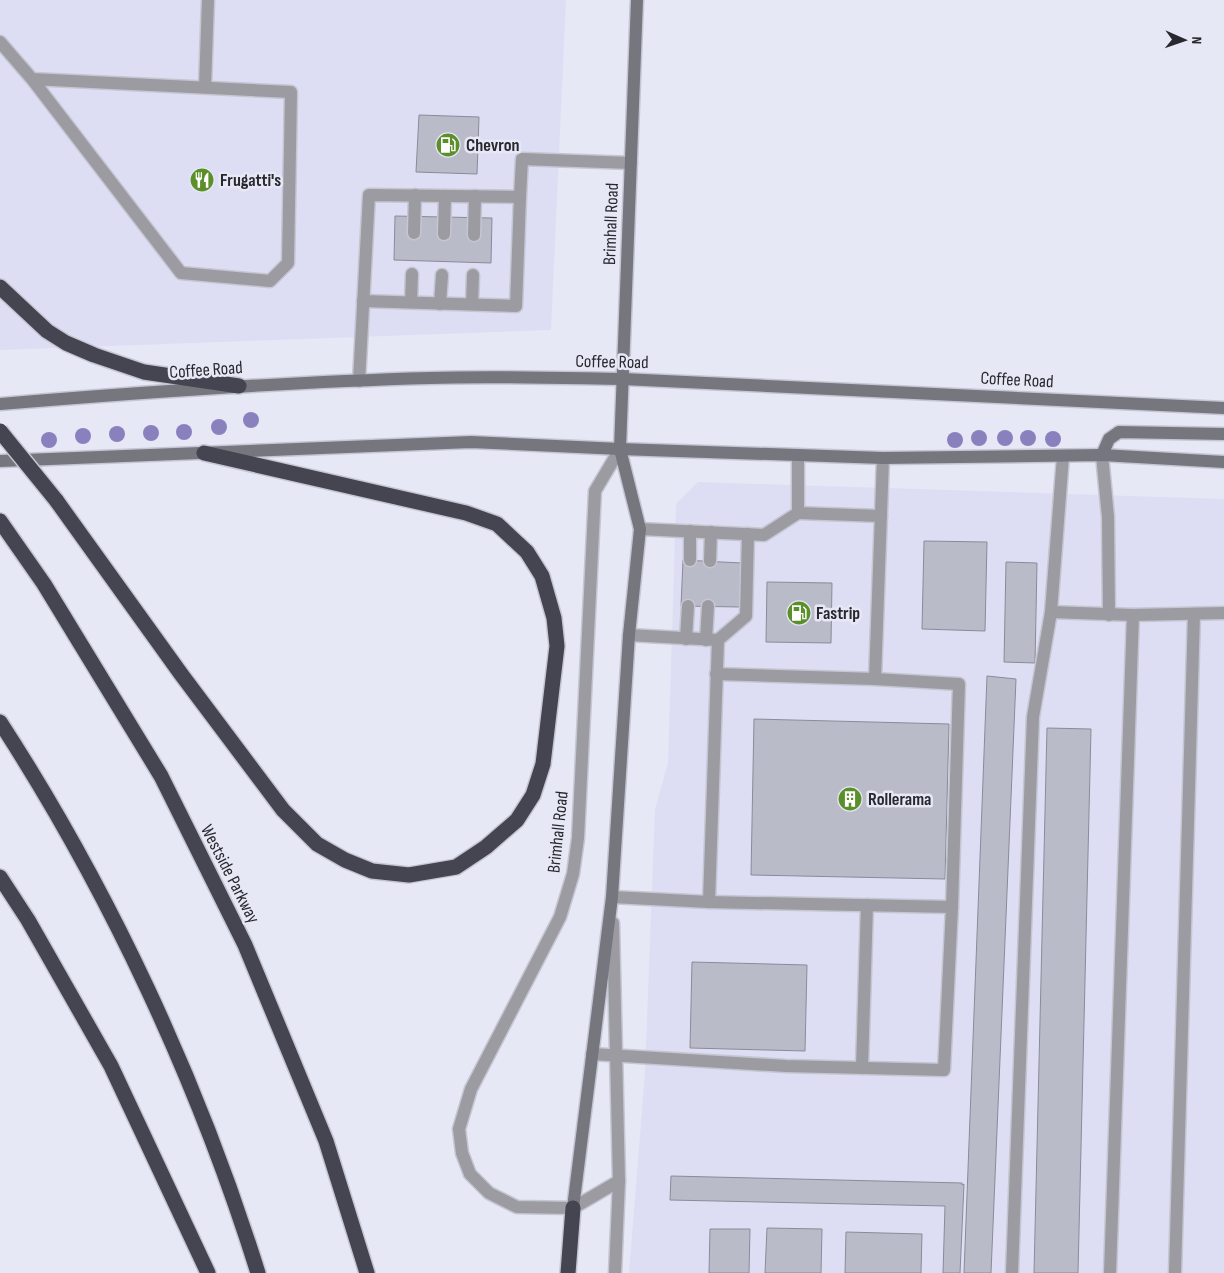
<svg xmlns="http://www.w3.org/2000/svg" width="1224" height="1273" viewBox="0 0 1224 1273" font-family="'Sofia Sans Condensed',sans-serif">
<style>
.built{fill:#dddef4}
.building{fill:#babbc9;stroke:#8a8b98}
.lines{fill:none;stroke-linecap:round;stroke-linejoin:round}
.lane-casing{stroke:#c5c6d2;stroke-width:15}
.street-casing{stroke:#c5c6d2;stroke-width:15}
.secondary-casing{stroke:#c5c6d2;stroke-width:15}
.highway-casing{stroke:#c5c6d2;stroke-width:18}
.lane{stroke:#9b9ba1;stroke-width:12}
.street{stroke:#9b9ba1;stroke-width:12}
.secondary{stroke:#75767e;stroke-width:12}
.highway{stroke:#444550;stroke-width:15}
.highway-bridge-casing{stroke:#c5c6d2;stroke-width:18;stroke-linecap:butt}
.highway-bridge{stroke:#444550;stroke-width:15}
.tree{fill:#8981be}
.labels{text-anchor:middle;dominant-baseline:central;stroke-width:5;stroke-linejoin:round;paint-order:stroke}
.poi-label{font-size:18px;font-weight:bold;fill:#28292e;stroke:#e7e8f6;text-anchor:start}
.street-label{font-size:18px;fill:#28292e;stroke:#e7e8f6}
</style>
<rect width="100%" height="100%" fill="#e7e8f6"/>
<g class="built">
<polygon points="0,0 566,0 551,330 0,350"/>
<polygon points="698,482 1224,499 1224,1273 629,1273 645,1072 655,809 668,763 676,504"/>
</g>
<g class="building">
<polygon points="419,115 479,117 477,174 416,172"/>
<polygon points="395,216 492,218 491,263 394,260"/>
<polygon points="924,541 987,542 985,631 922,629"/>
<polygon points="683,560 742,563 740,607 681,606"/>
<polygon points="1006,562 1037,563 1035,663 1004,662"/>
<polygon points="767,582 832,583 831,643 766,642"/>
<polygon points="987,676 1016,679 991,1273 964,1273"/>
<polygon points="754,719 949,724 945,879 751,875"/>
<polygon points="1047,728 1091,729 1078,1273 1034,1273"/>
<polygon points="692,962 807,965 805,1051 690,1048"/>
<polygon points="671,1176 962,1183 962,1185 964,1184 960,1273 943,1273 945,1206 670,1200"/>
<polygon points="767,1228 822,1229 821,1273 765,1273"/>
<polygon points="710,1229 750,1229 749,1273 709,1273"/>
<polygon points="846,1232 922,1234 921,1273 845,1273"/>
</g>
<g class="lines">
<defs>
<g id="lane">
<polyline points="0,42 32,79 181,273 270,281 288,263 291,92 32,79"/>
<polyline points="205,87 208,0"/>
<polyline points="414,233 415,195"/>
<polyline points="444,234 445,196"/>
<polyline points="474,235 475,196"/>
<polyline points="363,301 516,306 520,197"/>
<polyline points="411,302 412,274"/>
<polyline points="440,304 442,275"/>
<polyline points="472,304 473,275"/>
<polyline points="359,381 369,195 520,197 522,159 631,163"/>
<polyline points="1102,455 1108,517 1109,615"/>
<polyline points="798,513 881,516"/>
<polyline points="640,529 764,535 798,513 798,455"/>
<polyline points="690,560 690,531"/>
<polyline points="710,561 711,532"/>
<polyline points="1051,612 1133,615 1224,613"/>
<polyline points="629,635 718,640 709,902"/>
<polyline points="686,639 688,606"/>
<polyline points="706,640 708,606"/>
<polyline points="718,640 746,616 748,534"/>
<polyline points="716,674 875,679 883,458"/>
<polyline points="875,679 959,684 952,907"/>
<polyline points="592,1054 786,1066 944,1070 952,907 709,902 612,897"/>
<polyline points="862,1068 867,905"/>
<polyline points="1012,1273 1033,717 1051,612 1063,456"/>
<polyline points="1110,1273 1133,615"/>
<polyline points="1175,1273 1194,614"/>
</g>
<g id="street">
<polyline points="613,923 619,1181 615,1273"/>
<polyline points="619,1181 573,1208 517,1207 489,1193 470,1174 462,1153 459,1129 471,1089 560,917 573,874 578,838 595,491 620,449"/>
</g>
<g id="secondary">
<path d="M 0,404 C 143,392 286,382 430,378 C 494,376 559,378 623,379 L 1224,408"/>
<polyline points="1102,455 1109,439 1119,432 1224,434"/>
<polyline points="0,461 471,442 620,449 883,458 1102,455 1224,462"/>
<polyline points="573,1208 612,897 629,635 640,529 620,449 637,0"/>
</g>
<g id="highway">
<polyline points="0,287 47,331 66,343 94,355 144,372 239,386"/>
<polyline points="56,500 181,674 283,810 317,844 345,860 372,871 409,875 456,867 486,847 517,820 533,795 543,764 557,646 554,618 542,576 527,552 497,524 466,513 204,453"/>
<polyline points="0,521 44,584 161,776 245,945 326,1141 367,1273"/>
<path d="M 0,722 C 109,890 198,1081 258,1273"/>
<polyline points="0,877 28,920 111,1066 208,1273"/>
<polyline points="568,1273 573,1208"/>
</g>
</defs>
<use href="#lane" class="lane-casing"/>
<use href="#street" class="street-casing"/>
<use href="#secondary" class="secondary-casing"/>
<use href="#highway" class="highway-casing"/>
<use href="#lane" class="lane"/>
<use href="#street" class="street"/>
<use href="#secondary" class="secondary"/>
<use href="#highway" class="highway"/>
<defs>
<polyline id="highway-bridge" points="0,431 56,500"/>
</defs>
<use href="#highway-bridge" class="highway-bridge-casing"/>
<use href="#highway-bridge" class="highway-bridge"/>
</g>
<g class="tree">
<circle cx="251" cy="420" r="8"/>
<circle cx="219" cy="427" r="8"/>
<circle cx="184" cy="432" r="8"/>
<circle cx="151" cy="433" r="8"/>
<circle cx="117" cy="434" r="8"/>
<circle cx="83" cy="436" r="8"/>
<circle cx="979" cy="438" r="8"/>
<circle cx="1005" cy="438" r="8"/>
<circle cx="1028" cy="438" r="8"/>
<circle cx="1053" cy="439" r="8"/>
<circle cx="49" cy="440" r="8"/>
<circle cx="955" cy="440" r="8"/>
</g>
<defs>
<symbol id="fuel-disc" viewBox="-11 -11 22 22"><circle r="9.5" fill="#5b8f29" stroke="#e7e8f6"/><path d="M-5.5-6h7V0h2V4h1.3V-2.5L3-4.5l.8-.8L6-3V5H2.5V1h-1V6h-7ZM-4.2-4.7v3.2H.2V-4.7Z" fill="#fff"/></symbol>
<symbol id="restaurant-disc" viewBox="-11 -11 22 22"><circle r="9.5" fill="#5b8f29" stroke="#e7e8f6"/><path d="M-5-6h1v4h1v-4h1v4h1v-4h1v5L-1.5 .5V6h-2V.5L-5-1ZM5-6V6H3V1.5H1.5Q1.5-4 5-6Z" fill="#fff"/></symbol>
<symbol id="building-disc" viewBox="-11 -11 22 22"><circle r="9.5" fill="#5b8f29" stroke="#e7e8f6"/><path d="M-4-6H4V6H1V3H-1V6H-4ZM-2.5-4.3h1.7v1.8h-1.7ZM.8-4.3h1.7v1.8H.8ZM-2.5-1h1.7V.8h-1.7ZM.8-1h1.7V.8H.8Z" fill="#fff"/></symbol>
</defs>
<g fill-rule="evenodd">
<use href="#fuel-disc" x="434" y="131" width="28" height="28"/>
<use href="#restaurant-disc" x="188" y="166" width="28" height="28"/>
<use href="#fuel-disc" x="785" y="599" width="28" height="28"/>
<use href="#building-disc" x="836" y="785" width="28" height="28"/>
</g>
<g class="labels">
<g class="poi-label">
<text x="466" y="145">Chevron</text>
<text x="220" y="180">Frugatti's</text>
<text x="816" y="613">Fastrip</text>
<text x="868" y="799">Rollerama</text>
</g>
<g class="street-label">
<text transform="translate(611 224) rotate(-88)">Brimhall Road</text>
<text transform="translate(612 362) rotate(1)">Coffee Road</text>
<text transform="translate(206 370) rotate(-4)">Coffee Road</text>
<text transform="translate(1017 380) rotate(3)">Coffee Road</text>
<text transform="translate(558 832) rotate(-84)">Brimhall Road</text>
<text transform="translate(230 874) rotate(63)">Westside Parkway</text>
</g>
</g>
<g transform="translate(1184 40) rotate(92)" stroke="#e7e8f6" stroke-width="4" paint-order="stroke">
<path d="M0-4L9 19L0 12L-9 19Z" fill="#28292e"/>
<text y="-8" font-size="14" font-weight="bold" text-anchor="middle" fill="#28292e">N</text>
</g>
</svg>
